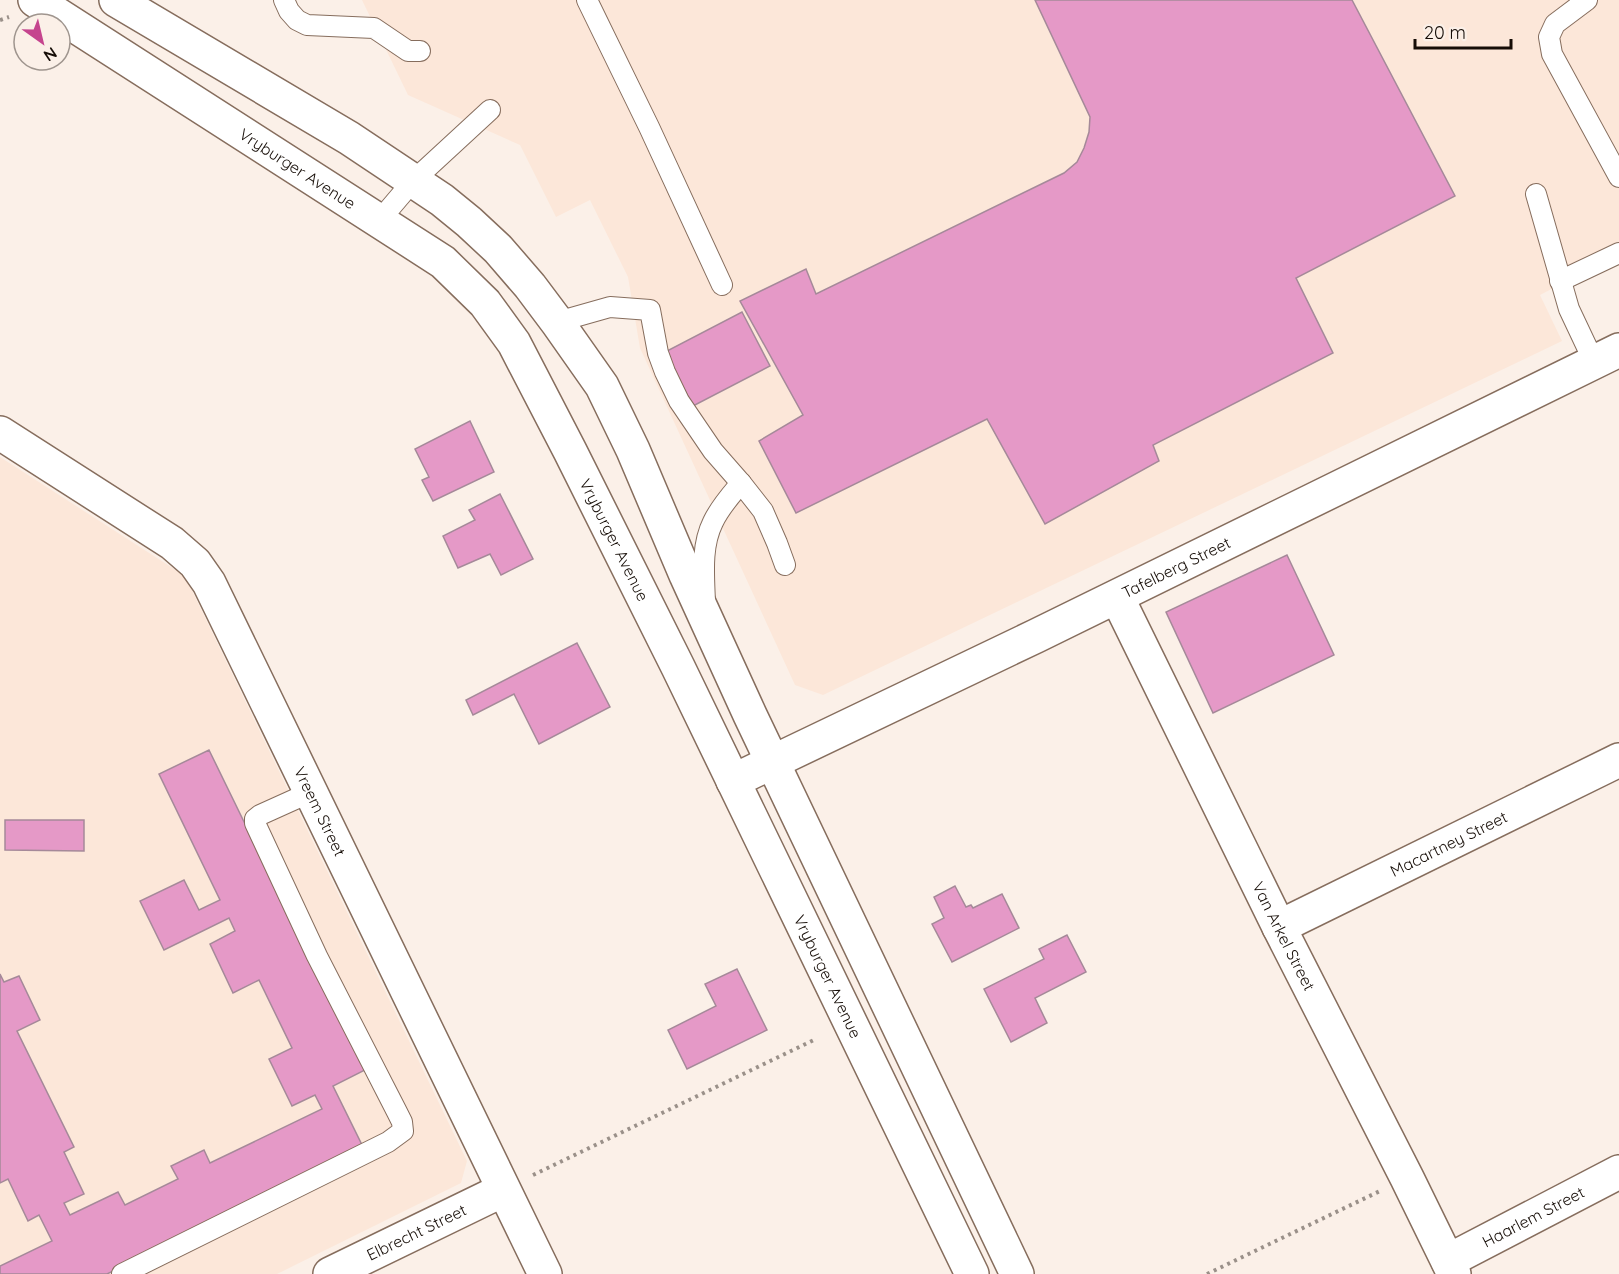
<svg xmlns="http://www.w3.org/2000/svg" width="1619" height="1274" viewBox="0 0 1619 1274" font-family="Quicksand,sans-serif">
<style>
.built{fill:#fce7d9}
.building{fill:#e599c7;stroke:#a58999;stroke-width:1.5}
.lines{fill:none;stroke-linecap:round;stroke-linejoin:round}
.lane-casing{stroke:#866d5d;stroke-width:22}
.street-casing{stroke:#866d5d;stroke-width:36}
.secondary-casing{stroke:#866d5d;stroke-width:36}
.path{stroke:#9a9089;stroke-width:4;stroke-dasharray:3 4.5;stroke-linecap:butt}
.lane{stroke:#fff;stroke-width:20}
.street{stroke:#fff;stroke-width:33}
.secondary{stroke:#fff;stroke-width:33}
.labels{text-anchor:middle;dominant-baseline:central;stroke-width:5;stroke-linejoin:round;paint-order:stroke}
.street-label{font-size:16px;fill:#160d07;stroke:#fbf0e8}
</style>
<rect width="100%" height="100%" fill="#fbf0e8"/>
<g class="built">
<polygon points="362,0 1619,0 1619,254 1540,295 1562,341 823,695 795,685 640,348 628,277 590,200 556,217 520,145 408,95"/>
<polygon points="0,457 185,576 467,1161 461,1183 277,1274 0,1274"/>
</g>
<g class="building">
<polygon points="1035,0 1352,0 1455,196 1296,278 1333,353 1153,445 1159,461 1045,524 987,419 796,513 759,441 803,415 740,301 806,269 816,294 1064,173 1077,162 1084,148 1089,132 1090,117"/>
<polygon points="742,312 770,366 693,406 665,352"/>
<polygon points="470,421 494,472 433,501 422,480 429,477 415,449"/>
<polygon points="500,494 533,559 501,575 490,554 458,568 443,536 475,520 469,510"/>
<polygon points="1287,555 1334,655 1213,713 1166,612"/>
<polygon points="577,643 610,707 539,744 514,694 473,715 466,700"/>
<polygon points="209,750 365,1070 333,1086 364,1149 107,1274 0,1274 0,1266 52,1241 39,1215 28,1221 8,1179 0,1183 0,974 4,982 19,976 40,1020 17,1031 74,1147 64,1152 84,1194 64,1203 70,1215 118,1192 125,1205 178,1179 171,1166 204,1150 210,1163 322,1109 315,1095 292,1106 269,1059 292,1048 259,980 233,993 210,944 235,931 229,918 164,950 140,901 184,880 199,910 220,900 159,774"/>
<polygon points="5,820 84,820 84,851 5,850"/>
<polygon points="955,886 966,907 971,905 973,908 1002,894 1019,928 952,962 932,924 944,918 934,897"/>
<polygon points="1067,935 1086,972 1035,998 1047,1023 1011,1042 984,989 1044,959 1039,949"/>
<polygon points="737,969 767,1030 687,1069 668,1030 716,1006 705,984"/>
</g>
<g class="lines">
<defs>
<g id="lane">
<polyline points="284,0 289,11 297,20 307,25 374,28 408,51 420,51"/>
<polyline points="587,0 649,127 722,285"/>
<polyline points="1587,0 1555,24 1549,37 1552,54 1619,177"/>
<polyline points="1536,194 1569,309 1594,362"/>
<polyline points="379,221 413,181 490,110"/>
<polyline points="1560,281 1619,253"/>
<polyline points="557,322 610,307 650,310 658,353 665,372 679,401 713,451 741,483 763,511 777,543 785,565"/>
<path d="M 705,602 C 704,575 701,546 713,522 C 720,507 731,495 741,483"/>
<polyline points="122,1274 388,1142 403,1131 402,1122 397,1112 317,956 255,823 255,819 260,815 311,792"/>
</g>
<g id="street">
<path id="s1" d="M 0,433 L 172,543 L 195,563 L 209,583 L 545,1274"/>
<path id="s2" d="M 1117,597 L 1279,927 L 1407,1178 L 1454,1274"/>
<path id="s3" d="M 733,781 L 1036,636 L 1619,350"/>
<path id="s4" d="M 1279,927 L 1619,760"/>
<path id="s5" d="M 1448,1261 L 1619,1172"/>
<path id="s6" d="M 330,1274 L 503,1190"/>
</g>
<g id="secondary">
<path id="s7" d="M 35,0 L 443,262 L 485,303 L 514,343 L 570,451 L 678,667 L 972,1274"/>
<polyline points="116,0 349,138 442,200 469,222 498,249 530,286 557,322 602,386 633,450 686,575 750,715 1017,1274"/>
</g>
</defs>
<use href="#lane" class="lane-casing"/>
<use href="#street" class="street-casing"/>
<use href="#secondary" class="secondary-casing"/>
<g class="path">
<polyline points="0,20 9,17"/>
<polyline points="533,1175 816,1039"/>
<polyline points="1207,1274 1380,1191"/>
</g>
<use href="#lane" class="lane"/>
<use href="#street" class="street"/>
<use href="#secondary" class="secondary"/>
</g>
<g class="labels">
<g class="street-label">
<text stroke="none"><textPath href="#s7" startOffset="312">Vryburger Avenue</textPath></text>
<text stroke="none"><textPath href="#s7" startOffset="814">Vryburger Avenue</textPath></text>
<text stroke="none"><textPath href="#s3" startOffset="492">Tafelberg Street</textPath></text>
<text stroke="none"><textPath href="#s1" startOffset="513">Vreem Street</textPath></text>
<text stroke="none"><textPath href="#s4" startOffset="189">Macartney Street</textPath></text>
<text stroke="none"><textPath href="#s2" startOffset="378">Van Arkel Street</textPath></text>
<text stroke="none"><textPath href="#s7" startOffset="1300">Vryburger Avenue</textPath></text>
<text stroke="none"><textPath href="#s5" startOffset="96">Haarlem Street</textPath></text>
<text stroke="none"><textPath href="#s6" startOffset="96">Elbrecht Street</textPath></text>
</g>
</g>
<g transform="translate(42 42) rotate(146)"><circle r="28" fill="#fbf0e8" stroke="#9f958e" stroke-width="1.5"/>
<path d="M0-4.5L10 22L0 15L-10 22Z" fill="#c5448e"/>
<text y="-9" font-size="16" font-weight="bold" text-anchor="middle" fill="#160d07">N</text>
</g>
<path d="M1415 39v9h96v-9" fill="none" stroke="#160d07" stroke-width="3"/>
<text x="1424" y="39" font-size="18" fill="#160d07" stroke="#fbf0e8" stroke-width="4.5" paint-order="stroke">20 m</text>
</svg>
